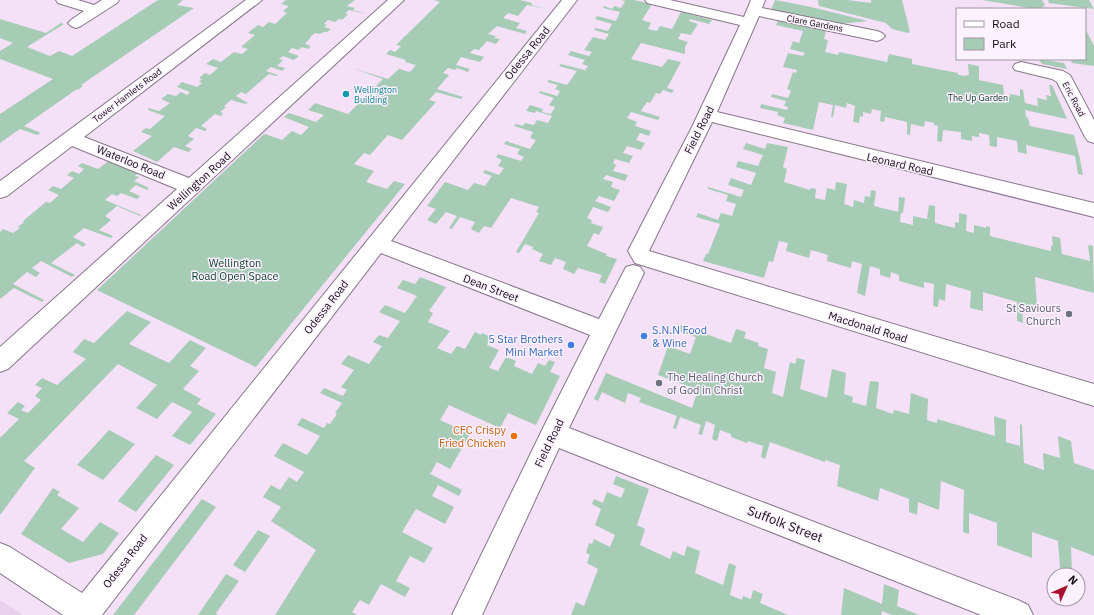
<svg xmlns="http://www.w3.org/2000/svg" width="1094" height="615" viewBox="0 0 1094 615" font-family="'IBM Plex Sans',sans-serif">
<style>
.built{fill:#e9d1ee}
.green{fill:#a6ccb6}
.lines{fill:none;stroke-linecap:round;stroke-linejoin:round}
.minor-casing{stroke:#87768b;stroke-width:2}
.minor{fill:#fff;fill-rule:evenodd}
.culture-dot{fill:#0f9aa8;stroke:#fcf1ff;stroke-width:1.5}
.worship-dot{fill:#6b7280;stroke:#fcf1ff;stroke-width:1.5}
.shop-dot{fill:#3f7fe0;stroke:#fcf1ff;stroke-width:1.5}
.food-dot{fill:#e8710a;stroke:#fcf1ff;stroke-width:1.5}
.labels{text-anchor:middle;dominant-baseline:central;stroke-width:3;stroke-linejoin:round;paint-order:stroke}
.far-street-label{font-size:9px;fill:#140e16;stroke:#fcf1ff}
.far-culture-label{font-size:9px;fill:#0d838f;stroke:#fcf1ff;text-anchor:start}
.far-park-label{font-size:9px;fill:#11442d;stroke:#fcf1ff}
.street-label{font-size:11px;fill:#140e16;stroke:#fcf1ff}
.park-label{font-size:11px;fill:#11442d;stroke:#fcf1ff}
.worship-label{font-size:11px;fill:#5b616d;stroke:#fcf1ff;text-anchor:end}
.shop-label{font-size:11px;fill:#366cbe;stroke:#fcf1ff;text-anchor:start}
.food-label{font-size:11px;fill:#c56008;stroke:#fcf1ff;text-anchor:end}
.near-street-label{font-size:13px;fill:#140e16;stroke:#fcf1ff}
</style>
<rect width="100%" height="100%" fill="#f4e0f7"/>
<polygon class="built" points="0,600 23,615 0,615"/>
<g class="green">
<polygon points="158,0 183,0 177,5 194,8 81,85 83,86 78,90 77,89 24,126 41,133 37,135 20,129 0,143 0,114 53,79 0,59 0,51 13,43 0,38 0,19 46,33 61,23 64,24 27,47 50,56 59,51 72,56"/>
<polygon points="286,0 355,0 347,6 355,8 353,10 366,14 349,10 345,13 348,14 342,20 339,19 335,22 328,20 324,24 327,25 324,27 331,29 327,32 324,32 320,34 315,33 310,37 311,37 305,44 311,46 308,49 302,47 298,50 292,48 288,52 299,56 294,60 283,56 279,59 283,60 277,66 285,68 282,71 271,67 266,71 278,75 276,76 269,74 246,94 241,92 236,96 248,103 245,104 231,100 224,106 226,107 220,112 223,113 221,116 215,114 201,126 207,129 205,131 196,128 188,136 194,139 185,146 192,149 188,152 174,147 157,162 133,151 152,136 141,132 146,128 150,129 165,116 148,110 149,108 159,111 170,103 161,99 168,94 176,96 181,92 187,95 190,92 177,87 182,82 197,87 202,83 199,82 202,79 199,78 205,73 210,75 218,68 206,64 213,59 221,62 234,52 242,54 248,49 241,47 255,35 248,33 258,25 263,27 269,22 275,24 287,13 283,11 289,6 281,4"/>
<polygon points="434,0 520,0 532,3 531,5 547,9 527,5 518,16 508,13 503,18 520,23 516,28 527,31 525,34 497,26 488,34 496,36 494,38 500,39 496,44 487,41 479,50 474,49 470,53 484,57 480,62 461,57 456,65 470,69 468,72 457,68 455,70 448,68 443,73 449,75 437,89 463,97 461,99 436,92 429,100 436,102 402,140 388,135 370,155 364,153 354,164 374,171 366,182 387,189 394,181 405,184 256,367 97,290 263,135 265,134 282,140 292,131 301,135 309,127 284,117 289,113 316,122 324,115 308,110 315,103 348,114 383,79 352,68 388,79 399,69 410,72 416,65 405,62 406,60 386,54 390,50 395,52 401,46 396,45 440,2"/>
<polygon points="621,0 634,0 652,4 642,20 651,23 648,29 657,31 660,26 672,29 681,12 712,20 709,24 690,19 689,21 698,24 691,35 681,33 678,39 688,42 685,47 685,54 641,43 631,59 662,67 668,59 681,62 667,88 674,90 672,93 663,90 660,94 656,93 650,103 647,102 641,111 660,117 658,120 631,112 627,118 637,122 635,126 651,131 649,136 640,133 636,140 645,143 641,150 627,146 623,153 633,156 629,163 615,159 613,163 616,165 613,171 628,175 625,181 606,175 603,179 613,182 611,187 620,190 614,201 599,196 595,201 611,207 608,212 593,207 587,218 592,220 591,223 603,227 599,235 594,233 587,246 607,254 606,256 617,259 605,284 599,282 602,275 578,268 574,274 563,269 566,262 555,258 551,265 539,261 543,254 532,249 533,247 525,244 519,253 516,252 539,213 536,212 539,207 511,198 491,228 484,226 479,233 471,229 475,222 460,217 452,229 449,228 457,216 446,212 436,224 427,220 436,209 427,206 445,182 468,190 474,183 485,186 492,176 483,173 485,170 499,175 504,168 498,166 502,160 496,157 498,154 521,161 524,157 517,154 520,149 504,144 506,141 530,149 536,140 530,138 533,132 514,126 516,124 523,126 525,123 534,125 537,120 548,123 552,116 536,111 535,113 526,111 530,105 543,109 542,112 551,114 555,107 549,105 554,98 539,93 540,91 557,96 560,91 555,89 558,85 547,82 549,80 567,85 577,71 559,66 561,64 585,70 588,66 582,64 585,60 568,55 571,51 589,56 592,52 584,50 593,37 605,40 609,34 594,30 596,28 608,31 612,24 595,19 597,16 616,21 620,12 603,8 604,6 612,9 614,6 621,8 625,1"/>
<polygon points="775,0 811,7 868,21 841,24 771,10"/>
<polygon points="818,0 847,0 871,3 871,0 902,0 910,32 908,33 892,29 886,23 819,6"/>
<polygon points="982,0 1042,0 1045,5 1040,9 1035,9"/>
<polygon points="1048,0 1089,0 1094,9 1049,3"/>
<polygon points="778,21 826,31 824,39 828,40 825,52 838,55 839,52 887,62 889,54 912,59 912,64 958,73 958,75 966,76 966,75 969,75 968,64 979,66 979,80 1003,85 1004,96 1010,97 1010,94 1020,96 1020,89 1023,90 1025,103 1038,106 1037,98 1047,100 1046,95 1051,96 1049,85 1052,85 1067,119 1025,110 1026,117 1028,118 1030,126 1074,135 1080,159 1083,175 1078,174 1075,156 1026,145 1027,154 1018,152 1017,141 997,137 997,147 990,146 989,135 979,133 979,137 972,136 972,141 961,139 961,132 943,130 942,142 937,141 938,126 934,125 934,123 925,121 924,127 911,124 910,135 907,134 907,122 885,117 884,122 880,121 881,111 872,109 871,114 863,112 863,117 860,116 859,123 853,122 855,106 847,103 846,108 835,105 833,117 831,117 833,105 819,102 813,130 783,123 785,118 777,115 778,112 760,108 761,104 787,110 788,107 784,106 786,101 771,97 772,94 788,98 791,91 787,89 793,72 796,73 797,70 783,67 788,53 803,56 805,53 790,49 793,41 799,43 803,31 776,25"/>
<polygon points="1085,28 1094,46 1094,66 1072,63 1070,59 1085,59"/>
<polygon points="1038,59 1064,63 1067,69 1042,64"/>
<polygon points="746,143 765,149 767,143 788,147 783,167 787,169 784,182 810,190 811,188 816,189 815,198 825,200 827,188 835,190 836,182 847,184 844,204 853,207 854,200 864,203 865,196 870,197 873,176 871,190 876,191 874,206 898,212 899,197 905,198 903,213 901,213 900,222 913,225 913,216 927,219 929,205 935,206 935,223 955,228 955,222 959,223 959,213 967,215 966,231 974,233 974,225 986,228 986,226 990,227 990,236 1051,251 1051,245 1053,246 1052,236 1060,238 1062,254 1090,261 1088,245 1093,246 1094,293 1035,277 1037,308 1022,304 1023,323 1017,321 1017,302 983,292 983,311 970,308 971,291 946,284 945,301 939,299 938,307 933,306 934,284 924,282 924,288 899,281 899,275 891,272 890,278 880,275 880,269 870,266 865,296 857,293 862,264 852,261 851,268 827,261 828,255 811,250 809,258 786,251 788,243 779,241 773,262 769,261 764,278 703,261 706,254 708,254 720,224 696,217 698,213 718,220 721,213 732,216 736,204 726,201 728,195 708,189 708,187 741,197 744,190 728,185 731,178 751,185 756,173 736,167 738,161 758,166 763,155 743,149"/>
<polygon points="109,161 139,172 135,176 139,177 134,181 149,188 147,190 136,185 129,191 140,196 137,199 121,193 117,196 112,194 105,200 141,215 140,216 117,206 105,216 111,220 99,230 113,236 111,238 84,228 73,237 86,244 83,247 77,243 51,263 75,275 72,277 41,261 32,268 40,273 36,277 27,272 13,284 44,300 42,302 14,288 0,299 0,232 3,229 13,233 20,228 18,227 24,222 23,221 46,202 50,203 59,195 48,190 53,186 61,189 74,178 67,175 72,171 79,174 84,169 78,166 82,163 98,169"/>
<polygon points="420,277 446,287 429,311 433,313 428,322 450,331 437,348 451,354 457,346 465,349 475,332 481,335 482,333 491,337 487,345 499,350 489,368 498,371 506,357 516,361 514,366 532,374 538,363 545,366 549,360 555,362 550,372 560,376 536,425 508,413 500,428 449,405 440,420 470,434 450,469 437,462 430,474 462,490 459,496 438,485 432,496 454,507 445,524 416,509 402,532 433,548 424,563 410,556 396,581 410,588 405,597 381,584 369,605 360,600 352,612 357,615 275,615 316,550 271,521 281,507 263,497 271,485 280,490 289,477 297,482 304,472 274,456 283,443 307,455 320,436 297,425 302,418 324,428 327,423 330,424 337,414 335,413 342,403 320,393 324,388 343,396 347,390 341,387 354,370 341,364 348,355 369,364 382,346 373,342 379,335 388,338 400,321 379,312 385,305 405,313 417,296 397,288 403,280 415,284"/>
<polygon points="127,311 151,322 129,344 169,363 190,340 206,348 190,366 199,371 183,389 201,399 197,404 216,414 190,445 172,436 192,412 172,402 157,419 136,408 157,385 118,364 24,461 35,468 0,515 0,438 19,419 7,413 18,402 25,406 21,410 28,413 41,400 35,396 42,388 35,385 42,378 57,385 86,359 73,352 84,339 94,343"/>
<polygon points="678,324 731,343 736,329 746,332 744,338 759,343 758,346 768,349 764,368 776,372 772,393 783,397 790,362 795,364 797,358 805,360 800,389 827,398 832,369 846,373 844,394 853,397 852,402 866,406 870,381 879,382 876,408 893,414 894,410 909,414 911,393 928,399 927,420 937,423 937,419 995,436 994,416 1006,420 1006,442 1020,446 1020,424 1022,425 1024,463 1044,470 1043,453 1060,458 1058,436 1071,441 1074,463 1094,470 1094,556 1071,547 1072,573 1060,568 1058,541 1032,532 1032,558 997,545 997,523 969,513 969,534 963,532 964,490 941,481 939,510 918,502 917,515 909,512 909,499 880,488 878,501 837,486 840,465 825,460 825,462 770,442 765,459 761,457 763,446 748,441 747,443 731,437 731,434 720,430 717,441 712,439 715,425 706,421 702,435 698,434 701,425 680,417 676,429 673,428 677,416 639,402 641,398 628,393 625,403 602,392 598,401 594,399 606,373 692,408 698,390 658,375 668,346 690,354 696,337 676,330"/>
<polygon points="109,430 135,444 103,480 77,465"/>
<polygon points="156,455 174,465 136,512 118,501"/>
<polygon points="616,476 649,489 637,525 645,529 640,545 670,559 673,551 684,556 687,546 700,551 695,573 723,585 729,563 736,566 730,595 742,600 743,596 751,599 753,590 763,594 760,603 788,615 571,615 576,602 584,606 598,569 587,563 590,555 586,553 589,543 592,544 594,539 610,547 615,535 595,525 601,509 592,504 594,499 603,503 607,492 621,498 625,489 613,484"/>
<polygon points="53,488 60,492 57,495 79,508 61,529 83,542 100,522 119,533 103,554 69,563 21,534"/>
<polygon points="202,499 216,507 134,615 113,615"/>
<polygon points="258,530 270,536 245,572 233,565"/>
<polygon points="226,574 239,581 216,613 218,615 198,615"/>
<polygon points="884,584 899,590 897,606 919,615 892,615 882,611 881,615 841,615 844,588 882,604"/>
</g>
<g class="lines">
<defs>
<g id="minor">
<polygon points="56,0 78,0 94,5 102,0 119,0 117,3 81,26 76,28 71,26 68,23 71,20 84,11 58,3"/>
<polygon points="246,0 262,0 84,137 189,178 388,0 404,0 8,369 0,372 0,347 177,189 72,146 7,196 0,198 0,181"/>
<polygon points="562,0 577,0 391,241 599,319 626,267 633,265 640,267 644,273 569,428 1018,600 1028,605 1033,615 981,615 559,448 482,615 452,615 544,426 590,335 381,253 102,615 63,615 0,573 0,543 10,547 82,593"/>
<polygon points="645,0 670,0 744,17 751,0 765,0 762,8 877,31 882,33 885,36 882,39 877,41 759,16 717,112 1094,203 1094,217 712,122 649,251 1094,384 1094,406 635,263 628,251 692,127 740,25 647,3"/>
<polygon points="1021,62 1063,71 1070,75 1094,120 1094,143 1088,141 1085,137 1057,82 1052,79 1015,70 1013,67 1015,64"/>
</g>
</defs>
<use href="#minor" class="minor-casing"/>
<use href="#minor" class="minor"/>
</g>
<circle class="culture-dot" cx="346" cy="94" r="4"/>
<g class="worship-dot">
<circle cx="1069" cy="314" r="4"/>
<circle cx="659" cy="383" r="4"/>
</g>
<g class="shop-dot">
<circle cx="644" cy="336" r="4"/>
<circle cx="571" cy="345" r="4"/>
</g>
<circle class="food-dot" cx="514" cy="436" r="4"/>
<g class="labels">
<g class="far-street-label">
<text transform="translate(815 23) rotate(11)">Clare Gardens</text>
<text transform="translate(127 95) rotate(-37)">Tower Hamlets Road</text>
<text transform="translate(1074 99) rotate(62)">Eric Road</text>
</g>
<g class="far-culture-label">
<text x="354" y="89">Wellington<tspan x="354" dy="10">Building</tspan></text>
</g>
<g class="far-park-label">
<text x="978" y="97">The Up Garden</text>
</g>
<g class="street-label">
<text transform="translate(527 53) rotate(-51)">Odessa Road</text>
<text transform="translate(699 130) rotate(-63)">Field Road</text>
<text transform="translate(131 162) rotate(22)">Waterloo Road</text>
<text transform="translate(900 164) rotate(13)">Leonard Road</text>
<text transform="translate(199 181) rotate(-42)">Wellington Road</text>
<text transform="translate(491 288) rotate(21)">Dean Street</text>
<text transform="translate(326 307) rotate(-52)">Odessa Road</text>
<text transform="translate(868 327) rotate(17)">Macdonald Road</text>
<text transform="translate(549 443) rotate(-64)">Field Road</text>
<text transform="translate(125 561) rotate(-52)">Odessa Road</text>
</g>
<g class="park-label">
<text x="235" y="263">Wellington<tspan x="235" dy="13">Road Open Space</tspan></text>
</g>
<g class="worship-label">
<text x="1061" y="308">St Saviours<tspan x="1061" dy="13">Church</tspan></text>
<text x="667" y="377" text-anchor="start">The Healing Church<tspan x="667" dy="13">of God in Christ</tspan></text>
</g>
<g class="shop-label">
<text x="652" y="330">S.N.N Food<tspan x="652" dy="13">&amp; Wine</tspan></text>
<text x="563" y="339" text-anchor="end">5 Star Brothers<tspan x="563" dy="13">Mini Market</tspan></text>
</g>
<g class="food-label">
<text x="506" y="430">CFC Crispy<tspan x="506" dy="13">Fried Chicken</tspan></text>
</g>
<g class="near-street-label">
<text transform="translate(785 524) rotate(21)">Suffolk Street</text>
</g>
</g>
<rect x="956" y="8" width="130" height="52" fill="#fcf1ff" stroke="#9f96a2"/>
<rect x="964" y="21" width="20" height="6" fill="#ffffff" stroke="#9f96a2"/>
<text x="992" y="28" font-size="12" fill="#140e16">Road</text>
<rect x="964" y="38" width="20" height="12" fill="#a6ccb6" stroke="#9f96a2"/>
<text x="992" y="48" font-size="12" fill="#140e16">Park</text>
<g transform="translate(1066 587) rotate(45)"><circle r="19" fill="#fcf1ff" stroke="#9f96a2"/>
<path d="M0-3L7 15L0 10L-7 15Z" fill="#a8102d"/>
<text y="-6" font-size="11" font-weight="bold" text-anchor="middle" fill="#140e16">N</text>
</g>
</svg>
